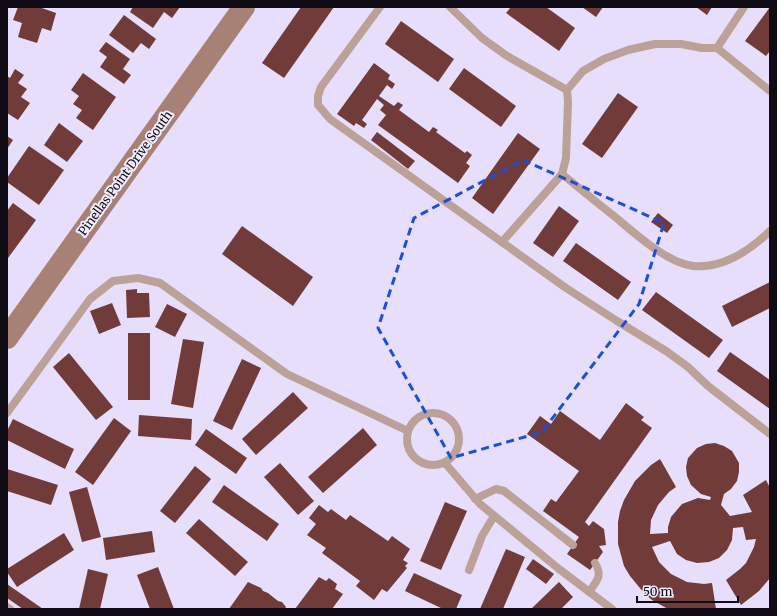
<svg xmlns="http://www.w3.org/2000/svg" width="777" height="616" viewBox="0 0 777 616" font-family="Merriweather,serif">
<style>
.building{fill:#703b39}
.lines{fill:none;stroke-linecap:round;stroke-linejoin:round}
.lane{stroke:#bca199;stroke-width:8}
.secondary{stroke:#a78175;stroke-width:22}
.marked{fill:none;stroke:#1d4ed8;stroke-width:3;stroke-dasharray:8 5;stroke-linejoin:round}
.labels{text-anchor:middle;dominant-baseline:central;stroke-width:4;stroke-linejoin:round;paint-order:stroke}
.street-label{font-size:12px;fill:#0f0c15;stroke:#f2edfe}
</style>
<rect width="100%" height="100%" fill="#e6defa"/>
<g class="building">
<polygon points="18,7 39,7 56,13 51,31 42,28 37,43 18,37 22,23 13,20"/>
<polygon points="133,7 180,7 172,18 164,12 153,28 130,12"/>
<polygon points="301,7 334,7 284,78 262,63"/>
<polygon points="511,7 546,7 575,28 559,51 506,13"/>
<polygon points="582,7 603,7 596,17"/>
<polygon points="696,7 712,7 707,15"/>
<polygon points="770,7 770,51 766,56 745,41"/>
<polygon points="124,15 156,39 149,49 141,43 133,53 109,35"/>
<polygon points="401,21 454,59 438,82 385,44"/>
<polygon points="106,42 130,59 123,69 131,75 124,84 100,67 107,57 99,51"/>
<polygon points="374,63 390,75 388,79 395,84 392,89 387,85 379,96 394,106 398,102 403,105 399,110 429,132 433,127 438,130 436,132 465,153 467,151 472,155 466,163 470,166 458,183 378,125 386,115 380,110 384,105 377,99 362,120 367,124 364,128 356,123 354,126 337,114"/>
<polygon points="464,68 516,106 501,127 449,89"/>
<polygon points="15,69 24,75 18,83 27,89 21,97 30,103 18,120 7,113 7,76 10,78"/>
<polygon points="83,73 116,97 93,130 76,118 82,110 73,104 79,96 71,90"/>
<polygon points="618,93 638,107 602,158 582,144"/>
<polygon points="59,123 83,141 67,162 44,145"/>
<polygon points="377,132 415,161 408,169 371,140"/>
<polygon points="518,133 540,149 493,214 472,198"/>
<polygon points="7,136 13,140 7,149"/>
<polygon points="29,146 64,170 39,205 7,182 7,178"/>
<polygon points="13,203 36,220 8,258 7,257 7,211"/>
<polygon points="559,206 579,221 553,257 533,243"/>
<polygon points="658,213 673,225 667,233 651,222"/>
<polygon points="242,226 313,277 293,306 222,254"/>
<polygon points="576,243 631,282 618,300 563,261"/>
<polygon points="770,282 770,308 732,327 722,306"/>
<polygon points="137,289 137,293 149,293 150,317 127,318 126,290"/>
<polygon points="656,292 723,340 709,358 642,310"/>
<polygon points="112,303 121,325 99,334 90,311"/>
<polygon points="167,304 187,314 175,337 155,327"/>
<rect x="128" y="333" width="22" height="67"/>
<polygon points="183,339 204,342 193,408 171,404"/>
<polygon points="730,352 770,380 770,409 717,371"/>
<polygon points="69,353 113,407 96,420 53,367"/>
<polygon points="242,359 261,368 232,430 213,421"/>
<polygon points="293,392 308,408 256,455 242,439"/>
<polygon points="626,403 644,417 641,420 652,428 585,522 589,526 593,521 604,529 606,545 599,546 603,552 590,570 567,554 579,537 543,511 551,499 556,502 579,471 527,434 540,416 551,424 560,411 600,440"/>
<polygon points="139,415 192,419 191,440 138,436"/>
<polygon points="114,418 131,431 93,485 75,472"/>
<polygon points="13,419 74,449 65,469 7,440 7,431"/>
<polygon points="363,428 377,445 323,493 308,477"/>
<polygon points="206,429 247,458 236,474 195,445"/>
<polygon points="715,443 724,446 732,451 739,463 739,472 737,481 731,489 724,494 721,505 730,516 752,512 743,495 766,480 770,488 770,578 759,591 741,605 726,580 740,569 746,563 754,547 756,539 746,540 743,527 733,528 732,540 727,550 719,558 709,562 697,563 686,560 677,554 670,541 652,547 659,562 671,574 687,582 704,584 712,583 716,609 668,609 652,600 644,593 630,576 624,566 618,544 618,522 620,511 624,500 635,481 651,465 660,459 676,487 669,492 658,505 651,520 650,534 668,533 668,527 671,517 682,504 698,498 710,500 711,497 701,494 691,485 687,476 686,467 688,458 697,448 706,444"/>
<polygon points="280,463 314,501 298,515 264,477"/>
<polygon points="195,466 211,479 175,523 160,511"/>
<polygon points="7,469 58,485 51,505 7,491"/>
<polygon points="224,485 279,524 267,541 212,502"/>
<polygon points="87,487 101,537 82,542 69,492"/>
<polygon points="445,502 467,511 441,570 420,561"/>
<polygon points="319,505 328,512 331,509 346,520 350,515 388,541 392,536 410,549 403,560 408,563 405,566 407,568 387,592 382,589 374,600 356,586 360,581 322,553 326,548 307,535 316,524 309,518"/>
<polygon points="199,519 248,562 235,576 186,533"/>
<polygon points="152,531 155,552 106,560 103,538"/>
<polygon points="64,533 74,550 17,587 7,572 7,569"/>
<polygon points="506,549 525,557 503,609 480,609"/>
<polygon points="533,559 554,574 546,584 526,569"/>
<polygon points="158,567 174,609 150,609 137,575"/>
<polygon points="88,569 108,574 100,609 79,609"/>
<polygon points="414,573 462,595 456,609 443,609 405,591"/>
<polygon points="319,577 326,581 329,578 337,584 335,589 343,594 332,609 295,609"/>
<polygon points="248,582 261,588 263,591 268,593 278,601 282,602 286,607 285,609 229,609"/>
<polygon points="559,582 573,597 561,609 531,609"/>
<polygon points="7,584 43,609 23,609 7,598"/>
</g>
<g class="lines">
<g class="lane">
<polyline points="380,7 321,87 318,96 318,105 330,119 566,288 617,321 666,351 688,367 708,386 770,434"/>
<polyline points="450,7 482,38 507,56 567,90 583,71 604,59 628,50 655,44 681,44 702,48 717,48 744,7"/>
<polyline points="717,48 770,91"/>
<path d="M 562,174 C 579,188 596,202 614,216 C 633,232 667,263 693,266 C 723,269 749,251 770,231"/>
<polyline points="502,242 562,174 566,158 568,102 567,90"/>
<circle cx="433" cy="439" r="26"/>
<polyline points="7,413 90,299 113,281 138,278 160,283 287,374 408,431"/>
<polyline points="445,463 480,504 559,569 612,609"/>
<polyline points="475,499 496,489 504,491 573,545"/>
<polyline points="469,570 482,536 494,516"/>
<path d="M 589,592 C 597,580 603,576 595,563"/>
<polyline points="7,607 10,609"/>
</g>
<polyline class="secondary" points="7,338 244,7"/>
</g>
<path class="marked" d="M 523,160 L 664,223 L 639,304 L 542,432 L 451,458 L 378,328 L 414,218 Z"/>
<g class="labels">
<g class="street-label">
<text transform="translate(125 173) rotate(-54)">Pinellas Point Drive South</text>
</g>
</g>
<rect width="777" height="616" fill="none" stroke="#0f0c15" stroke-width="16"/>
<path d="M637 596v6h101v-6" fill="none" stroke="#0f0c15" stroke-width="2"/>
<text x="643" y="596" font-size="12" fill="#0f0c15" stroke="#f2edfe" stroke-width="3" paint-order="stroke">50 m</text>
</svg>
